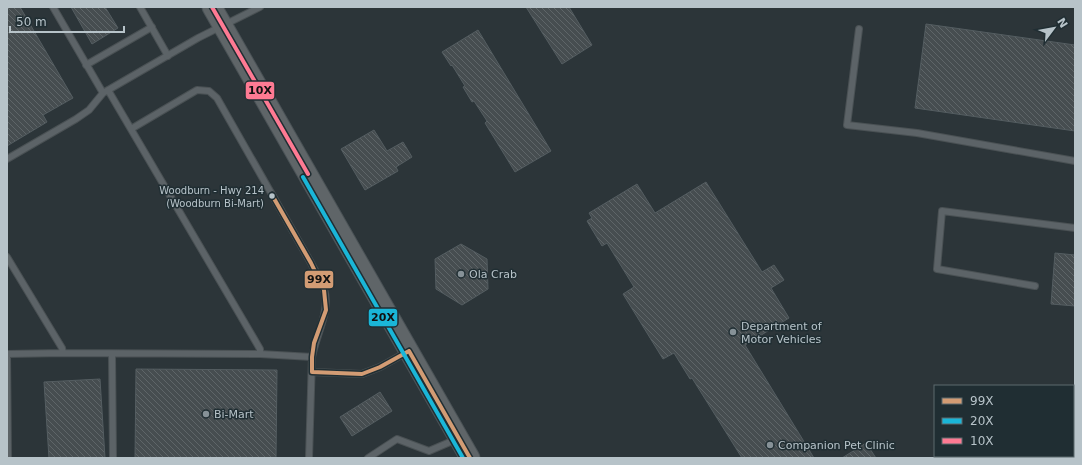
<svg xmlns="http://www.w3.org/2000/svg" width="1082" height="465" font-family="'DejaVu Sans',sans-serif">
	<defs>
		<pattern id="building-back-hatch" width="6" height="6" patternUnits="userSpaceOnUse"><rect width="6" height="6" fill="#464d50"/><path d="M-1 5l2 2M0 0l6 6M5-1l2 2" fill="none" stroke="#5e6568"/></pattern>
	</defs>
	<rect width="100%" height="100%" fill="#2c3539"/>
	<path fill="url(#building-back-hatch)" stroke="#545d61" d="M7 7H20L73 98 43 115 47 122 7 146Z
		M71 7H105L118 28 92 44Z
		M526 7H569L592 45 562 64Z
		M926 24 1075 45V131L915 108Z
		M478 30 551 151 515 172 485 123 487 121 474 101 472 102 463 87 465 86 452 65 451 66 442 52Z
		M374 130 387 151 403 142 412 157 396 167 398 171 365 190 341 149Z
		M706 182 762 272 774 265 784 280 771 288 789 318 745 345 814 458H742L692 378 690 379 674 353 663 359 623 294 634 287 607 243 602 246 587 221 592 218 589 213 637 184 655 213Z
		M461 244 487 259 488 289 462 305 436 289 435 259Z
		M1055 253 1075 255V306L1051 304Z
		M136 369 277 370 276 458H135Z
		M100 379 105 458H49L44 382Z
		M380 392 392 411 352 436 340 417Z
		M866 443 876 458H842Z"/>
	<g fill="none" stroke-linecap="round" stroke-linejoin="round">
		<g stroke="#4a5154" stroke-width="8">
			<path id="service" d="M53 7 103 93
				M140 7 168 56
				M859 29 847 125 917 133 1075 161
				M86 65 152 27
				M108 90 260 349V354
				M131 129 197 90 209 91 217 98 311 263C315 271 321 280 324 289 331 310 316 335 312 357L309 458
				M7 159 76 119 89 110 103 93 198 38 260 7
				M7 257 62 348 63 353 260 354 312 357
				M1035 286 937 269 942 211 1075 228
				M112 354 113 458
				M312 372 362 374 380 367 407 352
				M8 458 7 354 63 353
				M368 458 397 439 429 451 457 439"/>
		</g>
		<g stroke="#4a5256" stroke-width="21">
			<path id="primary" d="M212 7 470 458"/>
		</g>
		<use href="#service" stroke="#5c6367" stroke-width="6"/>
		<use href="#primary" stroke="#5f6568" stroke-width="19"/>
		<g stroke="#202e33" stroke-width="7">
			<path id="bus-1" d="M272 195 311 263 324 290 326 310 314 343 312 357V372
				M409 351 470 458
				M312 372 362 374 380 367 409 351"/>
		</g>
		<g stroke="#202e33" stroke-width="7">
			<path id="bus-2" d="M303 177 463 458"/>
		</g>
		<g stroke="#202e33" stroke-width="7">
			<path id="bus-3" d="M212 7 308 174"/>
		</g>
		<use href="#bus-1" stroke="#d39c74" stroke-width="4"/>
		<use href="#bus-2" stroke="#1ab6d8" stroke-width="4"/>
		<use href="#bus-3" stroke="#fe7a93" stroke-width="4"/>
	</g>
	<circle fill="#b7c3c9" stroke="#202e33" stroke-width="1.5" cx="272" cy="196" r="3.5"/>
	<g fill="#869197" stroke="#202e33" stroke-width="1.5">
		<circle cx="461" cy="274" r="4"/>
		<circle cx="733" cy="332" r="4"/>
		<circle cx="206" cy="414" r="4"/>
		<circle cx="770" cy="445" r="4"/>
	</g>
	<g text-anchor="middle" stroke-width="3" stroke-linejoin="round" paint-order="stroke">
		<g font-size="10" fill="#b7c3c9" stroke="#202e33" text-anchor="end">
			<text x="264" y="194">Woodburn - Hwy 214<tspan x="264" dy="13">(Woodburn Bi-Mart)</tspan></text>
		</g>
		<g font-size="11" fill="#b7c3c9" stroke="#202e33" text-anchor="start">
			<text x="469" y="278">Ola Crab</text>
			<text x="741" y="330">Department of<tspan x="741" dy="13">Motor Vehicles</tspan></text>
			<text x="214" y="418">Bi-Mart</text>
			<text x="778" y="449">Companion Pet Clinic</text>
		</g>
	</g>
	<g stroke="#202e33" stroke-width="1.5">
		<rect x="245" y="81" width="30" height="19" rx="4" fill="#fe7a93"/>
		<rect x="304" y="270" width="30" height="19" rx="4" fill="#d39c74"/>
		<rect x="368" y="308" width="30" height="19" rx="4" fill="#1ab6d8"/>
	</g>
	<g font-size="11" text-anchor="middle" font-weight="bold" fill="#111">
		<text x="260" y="94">10X</text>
		<text x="319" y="283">99X</text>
		<text x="383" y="321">20X</text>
	</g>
	<rect width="1082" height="465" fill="none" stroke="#b7c3c9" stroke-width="16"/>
	<rect x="934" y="385" width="140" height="72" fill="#202e33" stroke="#5c6a6f"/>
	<rect x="942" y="398" width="20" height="6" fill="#d39c74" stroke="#5c6a6f"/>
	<text x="970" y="405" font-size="12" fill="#b7c3c9">99X</text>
	<rect x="942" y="418" width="20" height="6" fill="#1ab6d8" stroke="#5c6a6f"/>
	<text x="970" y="425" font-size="12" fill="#b7c3c9">20X</text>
	<rect x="942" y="438" width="20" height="6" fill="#fe7a93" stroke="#5c6a6f"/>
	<text x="970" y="445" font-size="12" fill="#b7c3c9">10X</text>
	<g transform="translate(1054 28) rotate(58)" stroke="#202e33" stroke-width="3" paint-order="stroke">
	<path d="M0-3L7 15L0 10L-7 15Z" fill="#b7c3c9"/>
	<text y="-6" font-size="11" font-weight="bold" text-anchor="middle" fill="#b7c3c9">N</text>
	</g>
	<path d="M10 26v6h114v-6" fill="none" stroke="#b7c3c9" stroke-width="2"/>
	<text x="16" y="26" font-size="12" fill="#b7c3c9" stroke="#202e33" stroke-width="3" paint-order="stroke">50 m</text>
</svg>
